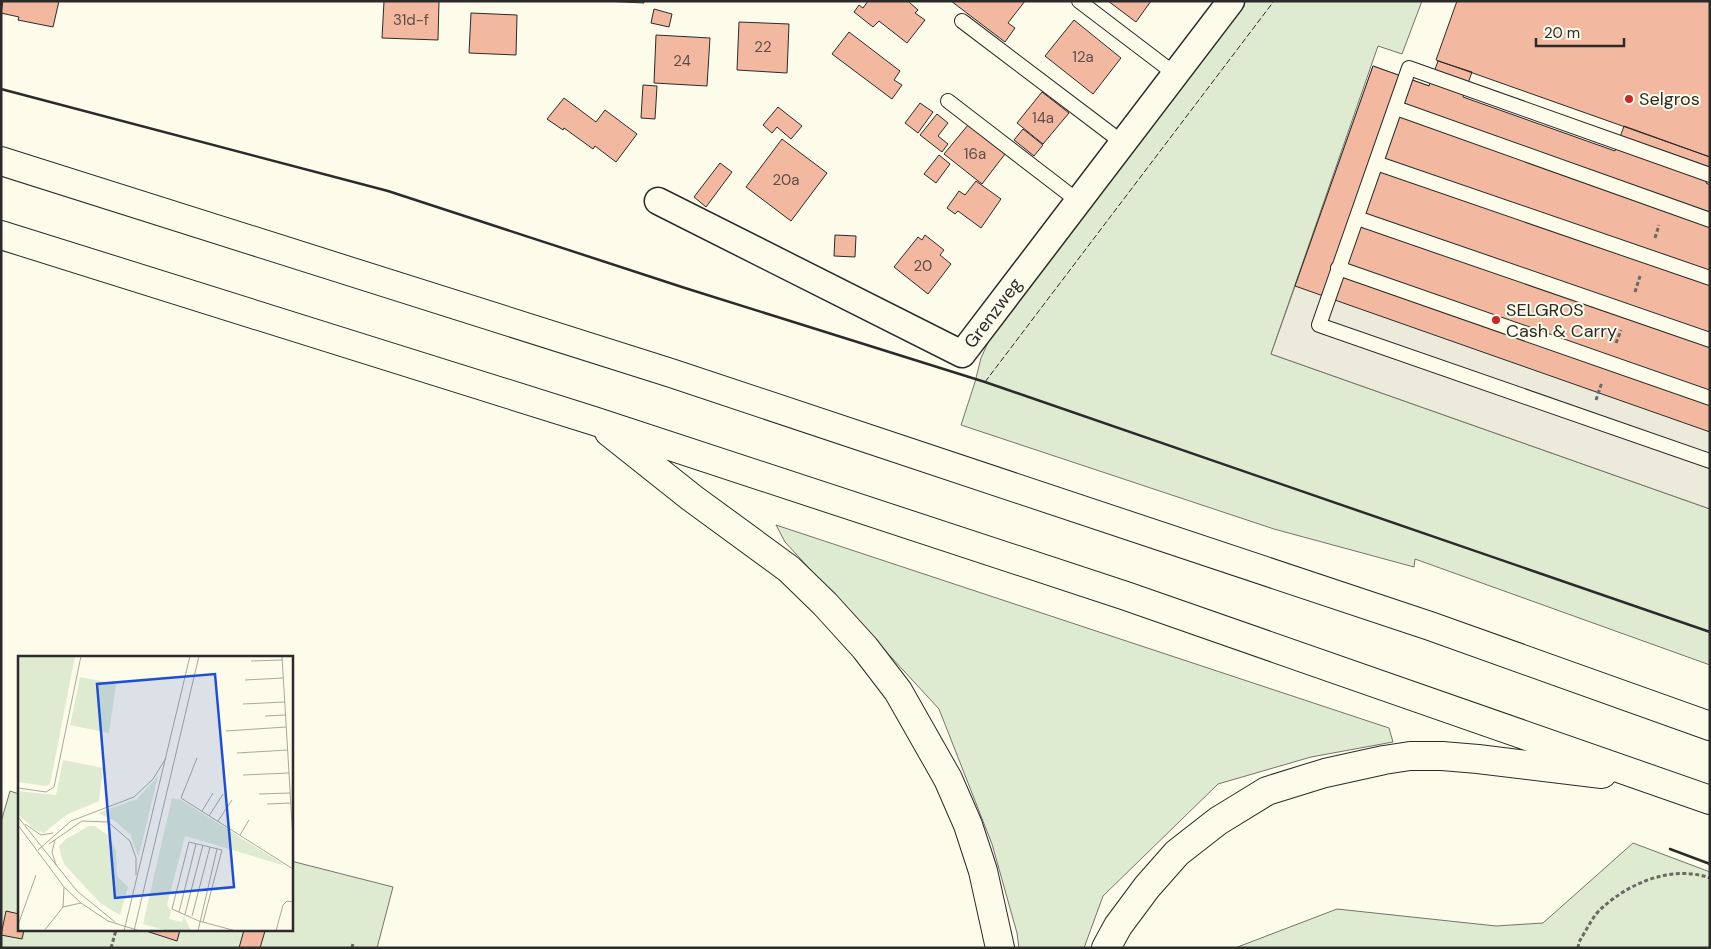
<svg xmlns="http://www.w3.org/2000/svg" width="1711" height="949" font-family="'DM Sans',sans-serif">
	<rect width="100%" height="100%" fill="#fdfbea"/>
	<path fill="#deebd1" stroke="#74746e" d="M1241 1H1422L1402 54 1378 46 1271 354 1710 509V665L1415 559 1414 567 1274 529 961 425 975 382 981 358 991 336Z
		M776 525 1389 728 1393 742 1311 757 1218 784 1103 896 1084 948H1019L1017 933 992 844 939 709 785 542Z
		M10 791 19 794V930H291V861L393 887 377 948H1V822Z
		M1633 843 1710 872V948H1235L1337 909 1496 926 1543 923Z"/>
	<path fill="#eceadb" stroke="#74746e" d="M1373 66 1710 185V509L1271 354Z"/>
	<path fill="#f2b8a0" stroke="#2b2b2b" d="M3 1H59L53 27 18 20 19 17 1 13Z
		M384 1H439L438 40 382 38Z
		M605 1H644V3Z
		M868 1H910L909 2 918 10 915 13 925 20 907 43 879 21 873 27 854 12 859 5 863 8Z
		M951 1H1025L1008 23 1015 28 1005 42Z
		M1108 1H1151L1136 22Z
		M1457 1H1710V157L1436 60Z
		M654 9 672 14 669 27 651 23Z
		M471 13 517 15 516 55 469 53Z
		M1074 20 1121 58 1093 94 1045 56Z
		M739 22 789 24 787 73 737 70Z
		M849 32 900 71 894 80 902 85 892 99 832 54Z
		M656 35 710 38 707 86 654 83Z
		M1438 61 1472 72 1463 97 1615 151 1624 126 1710 157V172L1706 183 1710 185V432L1295 286 1373 66 1429 86Z
		M643 85 657 86 655 119 641 118Z
		M1042 92 1069 113 1043 144 1017 123Z
		M564 98 596 122 605 110 637 134 616 162 595 146 593 149 564 128 563 130 547 119Z
		M920 103 933 112 918 133 905 123Z
		M778 107 802 126 791 139 777 127 772 133 763 125Z
		M937 114 948 123 938 136 948 144 942 152 920 135Z
		M968 125 1005 154 982 184 944 154Z
		M1023 129 1043 145 1034 156 1014 140Z
		M782 139 827 173 791 221 746 187Z
		M939 155 950 164 936 183 924 174Z
		M720 163 732 172 706 207 694 197Z
		M976 181 1001 199 981 228 958 211 955 214 947 208 959 191 965 195Z
		M835 235 856 236 855 257 834 256Z
		M925 235 944 250 940 255 951 264 928 294 894 267 918 237 922 240Z
		M6 911 19 914V930H24L22 939 1 935Z
		M143 930H180L177 941Z
		M244 930 265 931 260 948H239Z"/>
	<g fill="none" stroke-linecap="round" stroke-linejoin="round">
		<g stroke="#2b2b2b" stroke-width="16">
			<path id="lane" d="M1079 1 1175 74
				M962 21 1123 143
				M948 101 1078 201
				M1396 108 1710 220
				M1376 163 1710 278
				M1710 175 1409 68 1319 325 1710 461
				M1357 218 1710 340
				M1338 268 1710 398"/>
		</g>
		<g stroke="#2b2b2b" stroke-width="29">
			<path id="street" d="M658 201 962 354 1231 1"/>
		</g>
		<g stroke="#2b2b2b" stroke-width="30">
			<path id="highway" d="M1 161 671 373 1430 626 1710 726
				M1 235 594 421 1126 596 1710 800
				M609 432 692 498 789 569 825 604 865 648 898 691 948 779 968 825 983 871 1000 948
				M1106 948 1118 926 1147 887 1177 853 1218 821 1267 791 1325 773 1384 760 1410 756H1442L1478 759 1602 774"/>
		</g>
		<path stroke="#6a6964" stroke-width="3" stroke-dasharray="4 2.5" stroke-linecap="butt" d="M1655 238 1659 225
			M1635 292 1640 276
			M1616 343 1621 330
			M1596 400 1602 382
			M111 948 116 930
			M352 948 353 943
			M1578 948 1579 942C1586 931 1593 915 1603 907 1631 882 1673 865 1710 878"/>
		<use href="#lane" stroke="#fdfbea" stroke-width="14"/>
		<use href="#street" stroke="#fdfbea" stroke-width="26"/>
		<use href="#highway" stroke="#fdfbea" stroke-width="28"/>
		<path stroke="#2b2b2b" stroke-width="1" stroke-dasharray="6 2.5" stroke-linecap="butt" d="M985 382 1274 1"/>
		<path stroke="#2b2b2b" stroke-width="2.5" d="M1 89 388 191 685 288 985 382 1710 632
			M1670 849 1710 864"/>
	</g>
	<g fill="#c62828" stroke="#fdfbea" stroke-width="2">
		<circle cx="1629" cy="99" r="5"/>
		<circle cx="1496" cy="320" r="5"/>
	</g>
	<g text-anchor="middle" stroke-width="4" stroke-linejoin="round" paint-order="stroke">
		<g font-size="15" fill="#5d4e48">
			<text x="411" y="25">31d-f</text>
			<text x="763" y="52">22</text>
			<text x="1083" y="62">12a</text>
			<text x="682" y="66">24</text>
			<text x="1043" y="123">14a</text>
			<text x="975" y="159">16a</text>
			<text x="786" y="185">20a</text>
			<text x="923" y="271">20</text>
		</g>
		<g font-size="18" fill="#2b2b2b" stroke="#fdfbea" text-anchor="start">
			<text x="1639" y="105">Selgros</text>
			<text x="1506" y="316">SELGROS<tspan x="1506" dy="21">Cash &amp; Carry</tspan></text>
		</g>
		<g font-size="18" fill="#2b2b2b" stroke="#fdfbea">
			<text transform="translate(993 313) rotate(-53)" y="6">Grenzweg</text>
		</g>
	</g>
	<g transform="translate(18 656)">
		<rect width="275" height="275" fill="#fdfbea"/>
		<path d="M0 0H57L32 128 28 130 0 126ZM62 21 98 28 91 77 52 69ZM45 104 85 112 81 145 48 159 26 177 16 173 0 158V135L38 139ZM140 120 121 199 120 200 112 178 97 165 80 157 119 143ZM154 142 163 144 268 210 167 180 149 249 153 255 151 263 164 266 166 260 173 275H150L125 268ZM71 170H77L91 180 98 195 99 220 110 231 102 259 82 247 46 208 43 199 41 190 48 183Z" fill="#deebd1"/>
		<path fill="none" stroke="#a9a89e" stroke-width="1" d="M264 0 275 184M233 5 264 4M227 24 265 22M225 48 267 46M247 60 267 59M208 75 268 71M219 97 270 94M179 102 163 142 275 213M225 119 271 117M0 132 28 136 36 131 63 0M241 138 272 137M249 148 273 147M184 155 195 137M191 160 205 138M0 161 59 235 97 266M200 165 214 144M7 168 23 179 35 177M0 169 46 231 63 247 90 265 122 275M222 179 231 164M37 184 34 196 38 209M31 188 64 165 90 166 112 185 118 202V219M20 194 53 165 116 141 135 123 148 102M45 251 46 231M161 256 178 188M167 258 185 189M174 260 192 191M185 266 204 194 171 186 154 253 181 265 218 275M0 269 18 219M26 275 45 251 63 247M106 275 172 0M116 275 181 0M180 275 199 193M258 275 265 249 269 245 275 246"/>
		<path fill="#1d4ed8" fill-opacity="0.15" stroke="#1d4ed8" stroke-width="2.5" d="M197 18 216 231 97 242 79 28Z"/>
		<rect width="275" height="275" fill="none" stroke="#2b2b2b" stroke-width="2.5"/>
	</g>
	<rect width="1711" height="949" fill="none" stroke="#2b2b2b" stroke-width="5"/>
	<path d="M1536 38v8h88v-8" fill="none" stroke="#2b2b2b" stroke-width="2.5"/>
	<text x="1544" y="38" font-size="15" fill="#2b2b2b" stroke="#fdfbea" stroke-width="4" paint-order="stroke">20 m</text>
</svg>
